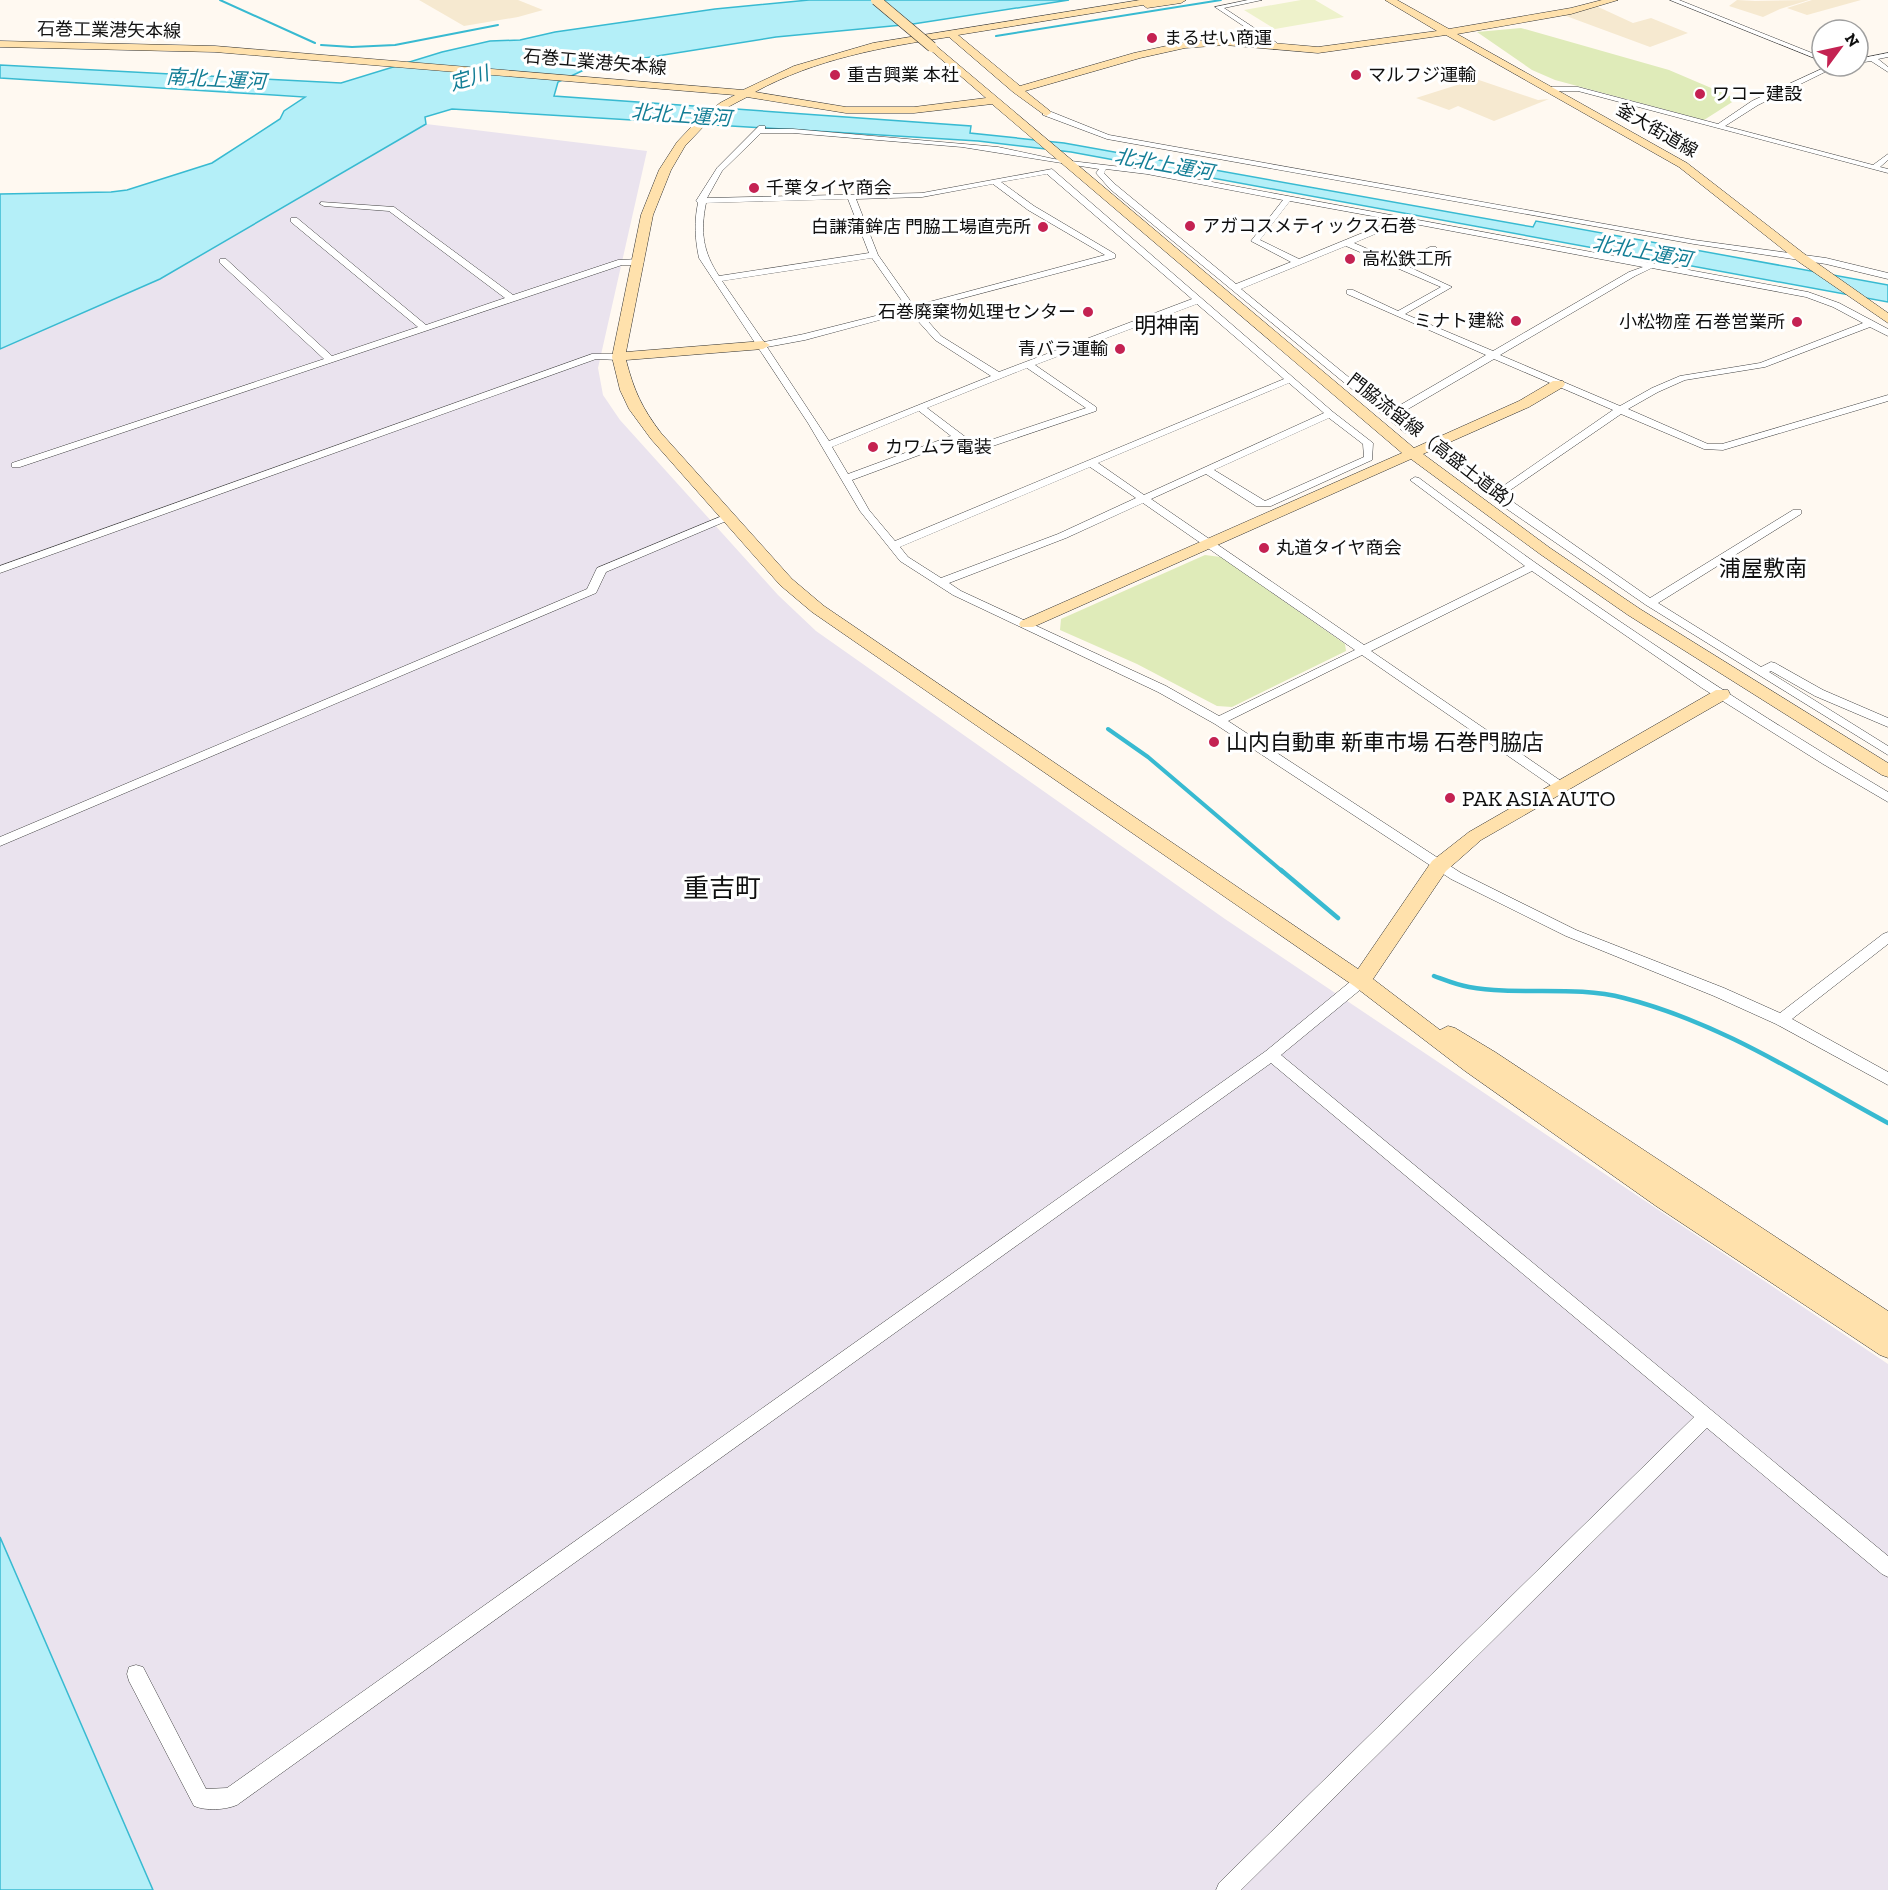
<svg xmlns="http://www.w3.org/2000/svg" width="1888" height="1890" font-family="'Zilla Slab','Noto Sans JP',serif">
	<rect width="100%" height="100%" fill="#fff9f1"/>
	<path fill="#eae3ee" d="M426 124 647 151 598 368 603 395 620 420 778 595 816 631 1225 919 1888 1364V1890H153L0 1537V349L160 279Z"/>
	<path fill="#f6e9d0" d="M419 0H518L543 10 518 17 464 26Z
		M1737 0 1755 1 1809 0 1780 9 1763 17 1729 6Z
		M1812 0H1861L1807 15 1787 8Z
		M1594 5 1633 23 1651 18 1688 33 1650 47 1558 13Z
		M1476 79 1538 100 1549 99 1494 121 1458 106 1449 110 1416 98Z"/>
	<path fill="#dfebb9" d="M1521 28 1669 70 1737 99 1704 120 1555 80 1532 70 1477 32Z
		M1205 555 1221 557 1345 644 1346 651 1232 707 1217 706 1137 664 1060 630 1061 619Z"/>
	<path fill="#eef2cb" d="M1301 0H1315L1344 17 1275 29 1244 10Z"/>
	<path fill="#b4eff8" stroke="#38bad1" stroke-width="1.5" d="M809 0H1069L913 24 776 37 607 64 584 70 558 82 554 96 971 126 970 133 1064 143 1533 227 1536 221 1888 285V302L1071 152 978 141 452 109 425 117 426 124 160 279 0 349V194L111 192 127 190 212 163 280 119 284 111 305 97 0 78V65L341 83 442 52 490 41 520 40 555 32 715 9Z
		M0 1537 153 1890H0Z"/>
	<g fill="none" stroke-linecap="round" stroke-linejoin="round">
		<path stroke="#38bad1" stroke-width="2" d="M220 0 315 43
			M996 36 1221 0
			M321 45 352 47 395 45 498 25"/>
		<path stroke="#38bad1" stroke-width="4" d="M1108 729 1148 757 1283 872"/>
		<path stroke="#38bad1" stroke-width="4.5" d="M1281 870 1338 918
			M1434 976C1445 980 1457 985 1469 987 1518 996 1575 985 1624 998 1719 1022 1803 1077 1888 1123"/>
		<g stroke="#424242" stroke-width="1">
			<path id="street" d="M1248 0H1262L1224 8 1277 43V49H1273L1272 45 1215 7Z
				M1670 0H1679L1822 57V61Z
				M1888 53V57L1878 59 1888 67V72L1871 61 1858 63V59Z
				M1828 66H1837L1758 105 1725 126 1873 165 1888 154V160L1880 167 1888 169V173L1578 91H1549L1545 89 1549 87H1578L1718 124 1752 101Z
				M1043 111H1049L1109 135 1694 240 1826 258 1888 273V279L1826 264 1694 244 1107 139 1043 115Z
				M759 126H765V129H793L998 147 1054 159 1147 170 1808 292 1839 303 1888 329V336L1870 327 1765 367 1685 380 1658 392 1628 409 1708 444H1722L1888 395V401L1723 450 1704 449 1621 414 1503 495 1650 598 1793 510H1801V514L1658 603 1761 667 1771 662 1775 663 1823 690 1888 718V727L1815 696 1771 671 1769 672 1888 746V755L1646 605 1491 498 1449 466 1454 463 1458 464 1496 491 1613 410 1494 359 1396 416 1413 431 1405 433 1110 189 1096 173 1099 169 962 147 793 133H761L722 171 707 198 922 193 1052 169 1333 412 1373 443 1372 460 1271 506H1256L1206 474 1151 499 1364 645 1525 566 1410 480 1415 477 1419 478C1570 591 1726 696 1888 792V802L1823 764 1702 688 1532 571 1371 651 1564 783 1566 786 1564 789H1556L1362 655 1228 721 1461 873 1576 930 1724 988 1780 1013 1883 934 1888 932V944L1792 1019 1888 1072V1085L1776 1024 1714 996 1566 936 1451 879 1215 724 1158 692 953 595 900 561 860 511 808 423 699 258C695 239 694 222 698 203L696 201 717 168ZM1106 169 1147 174 1283 200 1251 241 1291 262 1236 284 1116 185 1104 173ZM1047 174 1192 299 999 372 941 336 918 310 1115 258V254L1034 206 1001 182ZM993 184 1028 210 1105 255 914 306 878 255 856 199 922 197ZM848 199 869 253 719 276C703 252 700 232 706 203ZM1290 201 1394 220 1299 259 1260 240ZM1404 222 1643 267 1629 272 1493 351 1405 314 1452 287 1407 266 1436 251V247H1430L1400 263 1354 243ZM1346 246 1441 287 1398 311 1353 290H1347V294L1486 355 1390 411 1241 289ZM872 258 907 308 804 334 764 342 722 281ZM1652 268 1806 297 1833 307 1863 323 1760 363 1680 376 1652 388 1620 406 1500 355 1635 276ZM1197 304 1284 379 895 541 869 510 852 480 957 441 975 452 1096 411V407L1035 365ZM910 312 935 340 991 376 829 441 767 347 805 340ZM1027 368 1086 408 976 445 927 408ZM1289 383 1324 413 1144 495 1098 463ZM919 411 951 436 848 474 832 447ZM1329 418 1363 444 1364 457 1265 501 1214 470ZM1090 467 1136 498 1058 534 941 578 908 557 900 547ZM1143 503 1355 650 1219 716 1166 686 961 591 949 583 1066 538Z
				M321 202 394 207 513 295 618 260 640 259 644 262 640 265H622L20 467H12V463L324 359 220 263V259H226L332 356 418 327 291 222V218H297L426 325 505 298 389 211 324 206 320 204Z
				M592 354H619L624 357 619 360 596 359 0 573V566Z
				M727 514 731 515V519L606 572 596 593 0 846V837L587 589 597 568Z
				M1361 976 1366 977 1368 981 1366 985 1281 1055 1888 1556V1577L1882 1574 1707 1428 1241 1890H1216L1219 1883 1694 1417 1271 1063 237 1805C225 1810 206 1811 194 1806L129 1681 127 1674 129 1667 136 1665 143 1667 206 1789 227 1788 1266 1051 1356 977Z"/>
		</g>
		<g stroke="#313131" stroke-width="1">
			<path id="secondary" d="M1140 0H1186L1181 3 1147 8 1143 5 958 35 1020 86 1134 53 1185 42 1225 39 1318 47 1437 31 1385 0H1397L1449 29 1571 8 1602 0H1618L1571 14 1457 34 1687 163 1807 256 1888 313V323L1799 262 1679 167 1446 35 1318 53 1225 45 1185 48 1140 58 1025 91 1050 111 1051 113 1046 116 1013 92 949 37C883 47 815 59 755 92L846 107H914L986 98 927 47 935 45 1414 448 1519 401 1553 381H1563L1565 384 1563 387 1529 407 1423 454 1550 548 1640 609 1888 763V777L1882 775 1628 615 1540 554 1411 459 1033 627H1021L1019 624 1021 621 1402 453 992 104 914 113H846L747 97 728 107 703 127 685 146 671 170 653 215 626 352 763 341 770 345 763 349 626 360C634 391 642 408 661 433L792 579 824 606 1358 969 1432 861 1469 832 1716 690H1728L1730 694 1728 698 1481 840 1446 871 1373 979 1440 1030 1448 1026 1455 1028 1495 1052 1888 1311V1358L1880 1355 1656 1206 1465 1071 1354 986 812 612 780 585 651 439 629 409 620 390 612 357 641 215 659 170 677 142 695 123 720 103 735 95 215 52 0 47V41L215 46 743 90 794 66 873 43Z"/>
		</g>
		<use href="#street" fill="#fff" fill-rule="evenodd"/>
		<use href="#secondary" fill="#ffe1ac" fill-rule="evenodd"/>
		<g stroke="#313131" stroke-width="11" stroke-linecap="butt">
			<path id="secondary-bridge" d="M876 0 932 47"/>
		</g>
		<use href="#secondary-bridge" stroke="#ffe1ac" stroke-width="10"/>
	</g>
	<g fill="#c42252" stroke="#fff" stroke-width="2">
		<circle cx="1152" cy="38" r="6"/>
		<circle cx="835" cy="75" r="6"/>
		<circle cx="1356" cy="75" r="6"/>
		<circle cx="1700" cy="94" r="6"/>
		<circle cx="754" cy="188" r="6"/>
		<circle cx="1190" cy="226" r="6"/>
		<circle cx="1043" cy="227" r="6"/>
		<circle cx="1350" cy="259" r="6"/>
		<circle cx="1088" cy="312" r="6"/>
		<circle cx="1516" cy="321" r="6"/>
		<circle cx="1797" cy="322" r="6"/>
		<circle cx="1120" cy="349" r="6"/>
		<circle cx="873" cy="447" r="6"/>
		<circle cx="1264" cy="548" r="6"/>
		<circle cx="1214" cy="742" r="6"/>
		<circle cx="1450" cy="798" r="6"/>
	</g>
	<g text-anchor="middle" stroke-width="6" stroke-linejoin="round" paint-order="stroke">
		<g font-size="18" fill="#0f0f0f" stroke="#fff">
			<text transform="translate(109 30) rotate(1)" y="6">石巻工業港矢本線</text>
			<text transform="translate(595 62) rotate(5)" y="6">石巻工業港矢本線</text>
			<text transform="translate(1657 130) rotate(30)" y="6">釜大街道線</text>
			<text transform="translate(1435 444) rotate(38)" y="6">門脇流留線（高盛土道路）</text>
		</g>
		<g font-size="18" fill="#0f0f0f" stroke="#fff" text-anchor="start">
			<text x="1164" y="44">まるせい商運</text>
			<text x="847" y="81">重吉興業 本社</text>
			<text x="1368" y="81">マルフジ運輸</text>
			<text x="1712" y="100">ワコー建設</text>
			<text x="766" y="194">千葉タイヤ商会</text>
			<text x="1202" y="232">アガコスメティックス石巻</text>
			<text x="1031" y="233" text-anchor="end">白謙蒲鉾店 門脇工場直売所</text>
			<text x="1362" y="265">高松鉄工所</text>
			<text x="1076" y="318" text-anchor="end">石巻廃棄物処理センター</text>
			<text x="1504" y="327" text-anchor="end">ミナト建総</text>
			<text x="1785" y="328" text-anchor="end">小松物産 石巻営業所</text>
			<text x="1108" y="355" text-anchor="end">青バラ運輸</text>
			<text x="885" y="453">カワムラ電装</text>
			<text x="1276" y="554">丸道タイヤ商会</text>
		</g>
		<g font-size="20" font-style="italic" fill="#137e96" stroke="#fff">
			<text transform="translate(469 78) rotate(-17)" y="7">定川</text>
			<text transform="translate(216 79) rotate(3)" y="7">南北上運河</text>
			<text transform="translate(681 115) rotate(4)" y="7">北北上運河</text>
			<text transform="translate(1164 164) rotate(10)" y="7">北北上運河</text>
			<text transform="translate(1642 251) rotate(10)" y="7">北北上運河</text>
		</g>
		<g font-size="22" fill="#0f0f0f" stroke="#fff">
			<text x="1167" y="333">明神南</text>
			<text x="1763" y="576">浦屋敷南</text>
		</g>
		<g font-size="22" fill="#0f0f0f" stroke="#fff" text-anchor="start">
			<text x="1226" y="750">山内自動車 新車市場 石巻門脇店</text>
			<text x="1462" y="806">PAK ASIA AUTO</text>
		</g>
		<g font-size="26" fill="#0f0f0f" stroke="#fff">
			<text x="722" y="897">重吉町</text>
		</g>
	</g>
	<g transform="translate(1840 48) rotate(57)"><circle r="28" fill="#ffffff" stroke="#9f9f9f" stroke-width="1.5"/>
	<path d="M0-4.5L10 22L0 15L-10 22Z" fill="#c42252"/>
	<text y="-9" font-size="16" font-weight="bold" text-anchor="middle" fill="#0f0f0f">N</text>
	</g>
</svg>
